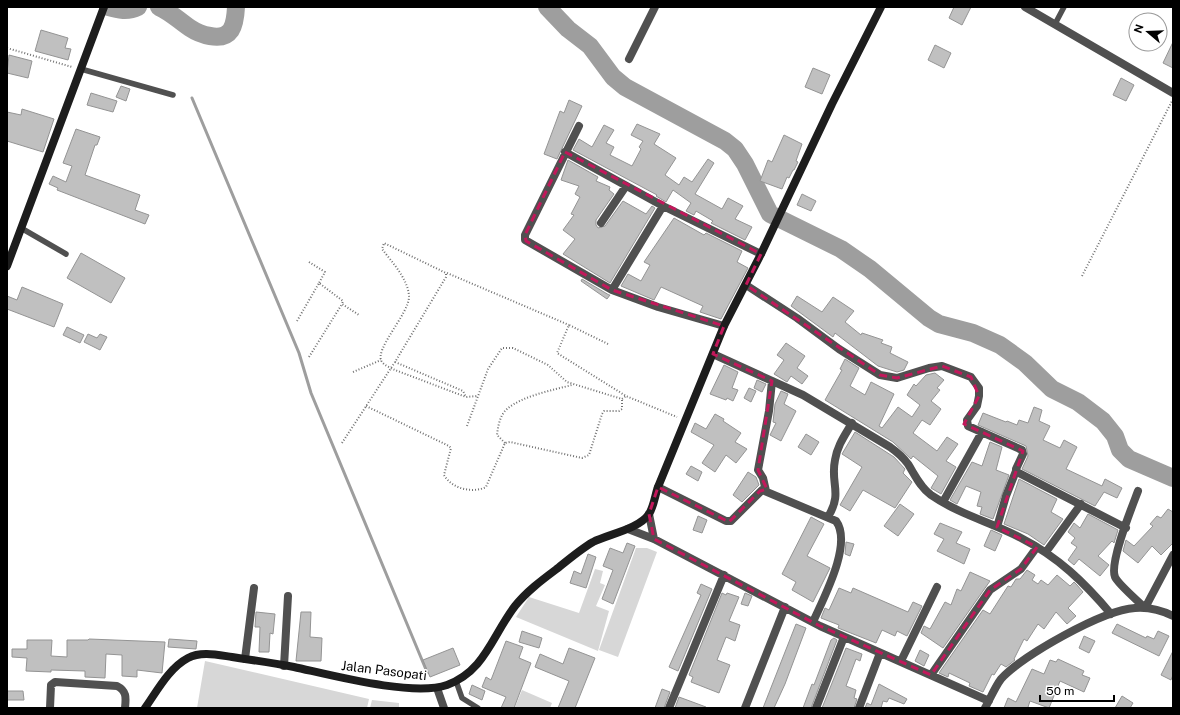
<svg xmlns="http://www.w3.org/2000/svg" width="1180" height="715" font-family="'Public Sans',sans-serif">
	<rect width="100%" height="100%" fill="#fff"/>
	<path fill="#d7d7d7" d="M636 548H647L657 552 618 657 599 650Z
		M595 569 603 571 600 583 605 585 596 606 609 611 598 651 516 617 529 597 579 613Z
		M205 661 369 699 367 708H197Z
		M522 690 552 703 550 708 515 707Z
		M372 700 399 703V708H370Z"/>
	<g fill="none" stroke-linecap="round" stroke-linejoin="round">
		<path stroke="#9e9e9e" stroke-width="3" d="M192 98 299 353 311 393 427 672"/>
		<path stroke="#9e9e9e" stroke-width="18" d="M108 7C118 10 128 12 138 7
			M159 7C172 13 178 20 190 28 196 32 204 35 210 36 232 40 235 26 236 7
			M547 7 568 29 590 46 613 77 625 87 725 141 735 149 745 164 770 214 841 249 870 269 929 318 939 324 973 333 1000 345 1025 363 1052 389 1078 402 1103 421 1115 436 1120 450 1129 459 1173 478"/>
	</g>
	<path fill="#c0c0c0" stroke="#949494" d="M954 7H971L962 25 949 18Z
		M41 30 68 38 65 48 71 49 68 60 35 51Z
		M1173 42V68L1163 63Z
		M935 45 951 53 944 68 928 60Z
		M9 55 32 61 28 78 7 73Z
		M813 68 830 75 822 94 805 87Z
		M1121 78 1134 85 1126 101 1113 95Z
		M121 86 130 89 126 101 116 97Z
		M91 93 117 101 113 112 87 105Z
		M569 100 582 106 557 159 544 154 560 111 564 113Z
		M22 109 54 119 43 152 7 141V112L21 115Z
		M637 124 660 134 654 144 676 158 665 175 679 185 684 177 692 182 708 159 714 163 695 194 722 209 728 198 743 206 735 219 752 227 745 240 711 223 713 221 696 211 694 215 686 211 691 203 673 190 666 202 656 196 657 195 573 150 579 139 592 147 604 125 614 130 606 143 614 147 610 155 632 166 641 149 639 147 643 141 631 135Z
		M76 129 100 137 97 145H95L85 175 140 195 135 210 149 215 145 224 57 190 58 188 49 184 53 176 66 182 72 166 63 163Z
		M784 135 802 144 796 161 798 162 794 170H793L789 178 787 177 782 189 760 181 768 160 772 162Z
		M568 160 598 177 596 181 610 187 609 190 614 194 596 220V225L598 228 605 226 623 201 646 214 652 206 655 208 610 283 563 254 575 239 563 230 574 215 571 214 580 197 575 194 579 186 561 180Z
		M802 194 816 201 811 211 797 205Z
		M674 218 704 235 706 233 742 251 737 262 748 268 721 319 700 312 703 306 661 287 654 300 621 286 628 274 641 281 650 265 644 262Z
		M81 253 125 278 111 303 67 278Z
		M582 279 609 295H610L607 299 581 281Z
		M22 287 63 304 54 327 7 309V296L17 300Z
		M797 296 822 312 833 297 854 311 845 322 861 335 862 333 883 340 881 343 892 347 890 353 908 362 904 370 897 372 878 366 835 333 833 337 791 306Z
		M67 327 84 335 80 343 63 335Z
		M88 334 97 338 100 334 107 337 100 350 84 342Z
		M786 343 805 356 797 368 808 376 802 384 791 376 787 382 774 374 784 360 777 355Z
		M845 359 859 368 850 386 865 395 871 382 894 394 879 426 882 428 898 407 912 417 920 405 907 395 914 384 916 386 926 375 935 373 944 380 937 388 940 390 931 401 941 409 930 425 922 420 913 433 937 451 947 437 958 444 946 461 956 467 941 494 931 488 938 476 913 456 911 459 893 442 825 400 842 370 840 369Z
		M724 365 738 372 732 388 738 390 733 401 727 398 726 400 710 394Z
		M757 380 766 384 762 392 754 388Z
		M749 388 756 391 751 402 744 398Z
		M781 391 788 394 784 404 796 411 781 441 770 435 776 423 773 422 775 404Z
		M1034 407 1042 410 1039 421 1050 426 1043 440 1060 448 1064 440 1077 447 1066 469 1102 486 1105 479 1122 488 1117 498 1104 492 1095 506 1022 469 1028 456 1026 446 978 425 983 413 1006 422 1007 421 1017 425 1019 420 1028 423Z
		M715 414 724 419 723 421 741 433 735 442 747 449 736 463 726 455 715 472 702 463 714 445 691 432 695 423 706 429Z
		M855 432 894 457 905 469 903 473 912 482 895 508 863 490 850 511 840 505 862 467 842 454Z
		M806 434 819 442 811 455 798 447Z
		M990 442 1002 447 996 470 1009 475 993 519 980 514 982 507 977 506 981 492 966 486 957 504 950 500 972 462 982 466Z
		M691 466 702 472 698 481 686 474Z
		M748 472 756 477 759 485 742 502 733 495Z
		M1019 479 1057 499 1051 512 1063 519 1044 545 1028 534 1004 524Z
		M900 504 914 514 898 536 884 526Z
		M1168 509 1173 512V543L1161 555 1152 546 1138 563 1123 551 1126 540 1134 546 1153 526 1150 524 1157 516 1161 518Z
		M1088 514 1118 530 1114 543 1112 541 1098 556 1109 565 1100 576 1079 559 1074 565 1068 560 1077 547 1071 543 1075 538 1068 532 1074 523 1080 528Z
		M698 516 707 520 702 533 693 530Z
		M811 517 824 524 807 556 830 568 813 602 792 590 796 582 782 574Z
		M940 523 962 532 956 543 970 549 964 564 937 551 944 539 934 534Z
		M991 530 1002 535 995 551 984 546Z
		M846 542 854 544 850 556 845 554Z
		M627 543 635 546 613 604 602 599 613 570 603 566 610 548 623 553Z
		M588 554 596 557 586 588 570 583 574 571 581 574Z
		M1027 570 1035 575 1032 580 1038 584 1041 580 1048 585 1057 575 1070 586 1074 582 1077 585 1083 592 1068 608 1076 616 1067 624 1056 612 1044 629 1038 624 1027 641 1024 639 1014 659 1015 660 1006 667 1001 664 994 675 992 674 983 692 969 686 970 683 949 673 948 677 939 673 983 610 990 614 1008 586 1011 587 1016 579H1020Z
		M970 572 990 581 943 648 921 633 924 626 930 629 945 602 951 605 957 589 961 591Z
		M701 584 712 589 678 671 669 667 701 595 697 593Z
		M839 588 851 593 853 588 908 612 913 602 922 606 907 636 897 631 895 636 882 630 876 643 838 628 839 625 821 618 825 608 829 610Z
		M722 593 726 595 727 593 739 597 729 621 740 625 735 641 726 637 717 660 730 665 719 693 691 682 693 677 689 675Z
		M745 593 752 596 748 606 741 604Z
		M256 612 275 614 273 634 270 633 269 652H259L260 627H255Z
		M301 612H311L310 637 322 638 321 661H296Z
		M796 624 806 628 785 684 774 708H763Z
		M1117 624 1146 638 1147 636 1154 639 1158 631 1169 636 1159 656 1112 633Z
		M522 631 542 638 539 648 519 642Z
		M1084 636 1095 641 1089 653 1079 648Z
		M834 638 837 640 811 708H803L812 684 814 685 831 640Z
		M89 639 165 642 162 673 137 670V677L122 676V655L106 654 105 678 85 677V671L51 670V672L26 671 27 658 12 657V649H27V640H52L51 656 67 657V640H88Z
		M169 639 197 641 196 649 168 647Z
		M506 641 523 647 519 658 531 663 514 708H501L506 697 482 687 486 677 491 680Z
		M453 648 460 665 430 677 423 660Z
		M569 648 595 658 575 708H558L569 681 535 667 540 654 563 664Z
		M846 648 862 654 860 661 856 659 846 686 856 690 854 698 857 699 854 708H822Z
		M920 650 929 655 924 666 915 661Z
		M1173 651V675L1171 680 1161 675Z
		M1058 659 1084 671 1082 675 1090 678 1084 692 1060 681 1049 708 1030 701 1028 707 1031 708H1004L1008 698 1016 702 1032 669 1044 674 1050 660 1056 662Z
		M879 684 907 699 904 704 889 698 887 702 883 701 881 708H865L867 703 871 705Z
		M472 685 485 691 482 700 469 694Z
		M662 689 670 692 664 708H655Z
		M7 691H23L24 700H7Z
		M1122 696 1133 703 1130 708H1115Z
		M679 697 706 707V708H675Z"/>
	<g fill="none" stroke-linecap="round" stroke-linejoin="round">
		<path stroke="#727272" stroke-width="2" stroke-dasharray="1 2" stroke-linecap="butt" d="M7 48 72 67
			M309 262 325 272 319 283
			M447 273 569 325
			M1082 276 1172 101
			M297 321 319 283 343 301 342 304
			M608 344 569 325 557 353 626 396 677 417
			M309 357 342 304 359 315
			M395 362 463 391 466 397
			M353 372 381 360
			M366 406 449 446 451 448 444 475C451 488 472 494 486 487L505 443 510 442 582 458 589 455 602 414 604 411H619L622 409V399
			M467 426 488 369 502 348H513L548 365 567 382 622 399 626 396
			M342 443 391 368 395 362 446 277V273L384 243 382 249C392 262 408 279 409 296 410 313 373 350 382 362 385 366 391 368 395 370L466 397 477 396
			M505 443 497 435C498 426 500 415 507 409 522 396 553 390 572 385"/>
		<path stroke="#505050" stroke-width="5.5" d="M1055 24 1064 7
			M81 69 173 95
			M21 228 66 254
			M456 681 462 698 478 708"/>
		<path stroke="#505050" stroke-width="8" d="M1025 7 1173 93
			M629 59 655 7
			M579 126 525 235V240L612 290 658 307 724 326
			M565 152 663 206 761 254
			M601 223 626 186
			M746 285 797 318 839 349 880 375 897 378 929 368 942 366 971 377 979 388V396L977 406 967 420 968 426 1022 450 1023 454 1016 469 1017 472 1126 528
			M612 290 663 206
			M713 354 803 395 890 447C897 452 903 457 908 464 915 475 920 487 931 495 960 515 991 522 1021 538 1058 557 1084 582 1111 614
			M658 487 726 521H731L762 490 836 521C853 544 823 599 813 622
			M766 491 763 478 758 470 769 411 772 381
			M1138 491C1132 507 1109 563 1115 577 1118 584 1138 601 1145 608L1173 555
			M943 502 982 432
			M649 514 654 539
			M828 517C843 492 830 484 835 460 837 446 845 435 852 423
			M997 527 1006 496 1016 471
			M628 529 654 539 820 626 989 701
			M1046 552 1081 504
			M245 659 254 588
			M901 661 937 587
			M284 666 288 596
			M931 675 990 590 1021 569 1037 547
			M437 688 444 708
			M50 708 51 685 55 682 117 686C127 691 126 698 125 708
			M669 708 724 575
			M745 708 785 607
			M816 708 844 637
			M859 708 880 653
			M985 708C990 699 995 687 1001 679 1023 655 1103 610 1135 608 1148 607 1161 610 1173 616"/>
		<path stroke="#1d1d1d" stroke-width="8" d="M7 266 104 7
			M145 708C157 691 169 668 188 658 201 651 218 655 232 657 252 660 273 663 294 667 331 675 413 697 447 685 485 671 492 636 515 606 527 591 542 580 558 568 569 559 581 549 593 542 609 534 639 529 649 514 654 506 655 495 658 487L724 326 761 254 832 104 881 7"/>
	</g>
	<path fill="none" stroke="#c2185b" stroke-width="3" stroke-dasharray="8 5" stroke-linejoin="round" d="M565 152 761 254 746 285 880 375 897 378 942 366 971 377 979 396 964 424 1023 451 997 527 1037 547 1021 569 990 590 931 675 820 626 654 539 649 514 658 487 729 522 760 491 767 489 758 470 772 381 713 354 724 326 612 290 526 241 525 235Z"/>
	<g text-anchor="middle" stroke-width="3" stroke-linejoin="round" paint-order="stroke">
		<g font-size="13" fill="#000" stroke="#fff">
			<text transform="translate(384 670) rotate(7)" y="5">Jalan Pasopati</text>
		</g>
	</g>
	<rect width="1180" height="715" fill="none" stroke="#000000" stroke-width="16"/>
	<g transform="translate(1148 32) rotate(289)"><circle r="19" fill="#ffffff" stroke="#999999"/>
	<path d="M0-3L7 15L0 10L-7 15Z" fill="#000000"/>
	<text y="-6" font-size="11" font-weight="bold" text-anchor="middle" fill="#000000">N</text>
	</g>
	<path d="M1040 695v6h74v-6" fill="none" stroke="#000000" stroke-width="2"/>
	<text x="1046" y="695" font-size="12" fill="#000000" stroke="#ffffff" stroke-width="3" paint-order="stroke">50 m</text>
</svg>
